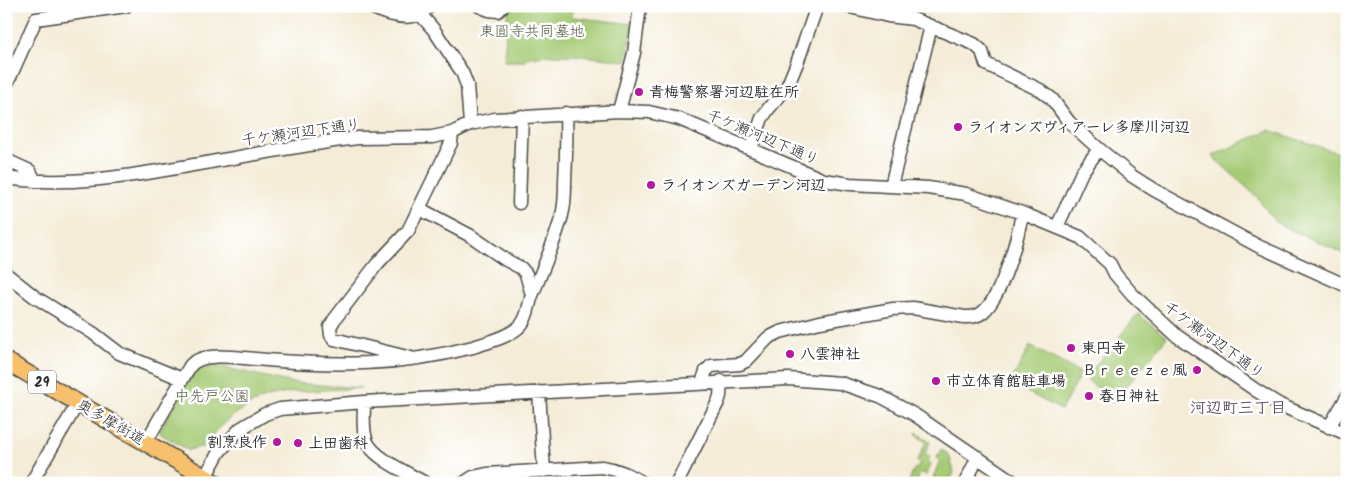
<svg xmlns="http://www.w3.org/2000/svg" width="1353" height="489" font-family="Kalam,'Klee One',sans-serif">
	<rect width="100%" height="100%" fill="#fff"/>
	<filter id="ink" filterUnits="userSpaceOnUse"><feTurbulence type="fractalNoise" baseFrequency=".02" numOctaves="2"/><feDisplacementMap in="SourceGraphic" scale="10" xChannelSelector="R" yChannelSelector="G"/><feConvolveMatrix kernelMatrix="1 2 1 2 8 2 1 2 1" color-interpolation-filters="sRGB"/></filter>
	<filter id="wash" filterUnits="userSpaceOnUse"><feTurbulence type="fractalNoise" baseFrequency=".0096" numOctaves="4" result="noise"/><feDisplacementMap in="SourceGraphic" scale="20" xChannelSelector="R" yChannelSelector="G"/><feGaussianBlur stdDeviation="1.12" result="paint"/><feColorMatrix in="noise" values="0 0 0 0 0 0 0 0 0 0 0 0 0 0 0 0 0 1.4 0 .05"/><feComposite in="paint" operator="in"/></filter>
	<g filter="url(#wash)">
		<rect width="100%" height="100%" fill="#f4ecd7"/>
		<path fill="#a5cb75" stroke="#687b50" d="M508 6H574L572 17 633 24 626 61C592 57 564 52 529 57L525 61H504Z
			M1269 130 1338 153 1347 158V255L1276 223 1257 197 1212 156Z
			M1138 314 1167 337 1114 402 1085 378Z
			M1030 346 1081 373 1061 410 1010 383Z
			M213 365 293 383 361 388 292 392 267 397 251 404 231 417 219 428 205 446 188 450 161 434 160 430 192 375 202 367Z
			M917 433 930 442 925 454 930 456 928 462 931 464 927 475 921 472 916 483H908L915 468 917 469 920 463 917 462 926 442 916 435Z
			M941 449 949 455 954 472 949 483H938V480L933 478 940 460 937 458Z"/>
	</g>
	<g filter="url(#ink)">
		<g fill="none" stroke-linecap="round" stroke-linejoin="round">
			<g stroke="#494845" stroke-width="15">
				<path id="minor" d="M369 6C383 13 404 21 420 14 424 12 427 8 430 6
					M407 6 420 14 434 30 462 72 467 85 470 124
					M479 6 489 10 498 11 503 6
					M846 6 888 16 913 19 974 44 982 51 986 64 1040 90 1052 99 1069 122 1099 149 1132 176 1154 190 1258 246 1347 286
					M6 86 36 19 126 6
					M619 111 634 53 640 6
					M751 149 762 118 769 108 787 87 797 63 817 6
					M6 160 30 171 35 181
					M6 178C63 186 120 178 176 168 229 159 281 149 334 141L358 138 432 137 452 133 470 124 495 119 619 111 649 112 679 119 824 180 850 184 928 188 966 194 1022 213 1080 237 1110 264 1115 274 1132 294 1177 336 1257 391 1280 405 1347 434
					M891 186 931 26
					M519 203 522 116
					M420 209 471 236 506 260 521 268 526 274 532 295
					M1057 227 1082 172 1099 149
					M6 274 35 297 93 333 119 353 182 379
					M411 358 334 339 331 335 330 327 334 320 377 264 408 231 451 143 452 133
					M702 383 706 371 711 366 740 364 746 361 768 338 780 332 820 322 893 309 913 308 964 317C971 317 977 317 983 312 1002 296 1018 238 1022 213
					M539 392 544 471
					M364 402C364 415 362 430 367 442 375 459 408 473 425 483
					M1329 427 1347 397
					M146 442 190 366C202 351 237 358 255 359 333 366 397 367 473 347 488 342 510 337 521 325 529 316 528 304 533 293 543 268 555 242 562 215 565 205 565 193 565 182 566 159 567 136 566 113
					M205 477 219 452 240 429 265 414 280 409 364 402 788 379 840 383 880 396 915 415 1015 483
					M31 483 78 403
					M464 483 473 477 487 474 602 467C618 469 629 475 643 483
					M677 483 718 402 720 396 721 381
					M965 483 978 457"/>
			</g>
			<g stroke="#494845" stroke-width="19">
				<path id="major" d="M6 361 215 483"/>
			</g>
			<use href="#minor" stroke="#fff" stroke-width="12"/>
			<use href="#major" stroke="#f7c06c" stroke-width="16"/>
		</g>
	</g>
	<g fill="#b5179e" stroke="#fff" stroke-width="2">
		<circle cx="639" cy="92" r="5"/>
		<circle cx="958" cy="127" r="5"/>
		<circle cx="651" cy="185" r="5"/>
		<circle cx="1071" cy="348" r="5"/>
		<circle cx="790" cy="354" r="5"/>
		<circle cx="1197" cy="370" r="5"/>
		<circle cx="936" cy="381" r="5"/>
		<circle cx="1089" cy="396" r="5"/>
		<circle cx="277" cy="442" r="5"/>
		<circle cx="298" cy="443" r="5"/>
	</g>
	<g text-anchor="middle" stroke-width="5" stroke-linejoin="round" paint-order="stroke">
		<rect fill="#fff" stroke="#6b6b6b" stroke-width="1" x="28" y="370.5" width="28" height="23" rx="4"/>
		<g font-size="14" font-weight="bold" fill="#2b2b2b">
			<text x="42" y="387">29</text>
		</g>
		<g font-size="15" fill="#505b41" stroke="#fff">
			<text x="532" y="36">東圓寺共同墓地</text>
			<text x="212" y="401">中先戸公園</text>
		</g>
		<g font-size="15" font-weight="bold" fill="#2b2b2b" stroke="#fff" text-anchor="start">
			<text x="649" y="97">青梅警察署河辺駐在所</text>
			<text x="968" y="132">ライオンズヴィアーレ多摩川河辺</text>
			<text x="661" y="190">ライオンズガーデン河辺</text>
			<text x="1081" y="353">東円寺</text>
			<text x="800" y="359">八雲神社</text>
			<text x="1187" y="375" text-anchor="end">Ｂｒｅｅｚｅ風</text>
			<text x="946" y="386">市立体育館駐車場</text>
			<text x="1099" y="401">春日神社</text>
			<text x="267" y="447" text-anchor="end">割烹良作</text>
			<text x="308" y="448">上田歯科</text>
		</g>
		<g font-size="15" fill="#2b2b2b" stroke="#fff">
			<text transform="translate(301 132) rotate(-8)" y="5">千ケ瀬河辺下通り</text>
			<text transform="translate(763 137) rotate(23)" y="5">千ケ瀬河辺下通り</text>
			<text transform="translate(1214 340) rotate(36)" y="5">千ケ瀬河辺下通り</text>
			<text transform="translate(111 422) rotate(30)" y="5">奥多摩街道</text>
		</g>
		<g font-size="16" font-weight="bold" fill="#615667" stroke="#fff">
			<text x="1238" y="413">河辺町三丁目</text>
		</g>
	</g>
	<rect width="1353" height="489" fill="none" stroke="#fff" stroke-width="25"/>
</svg>
